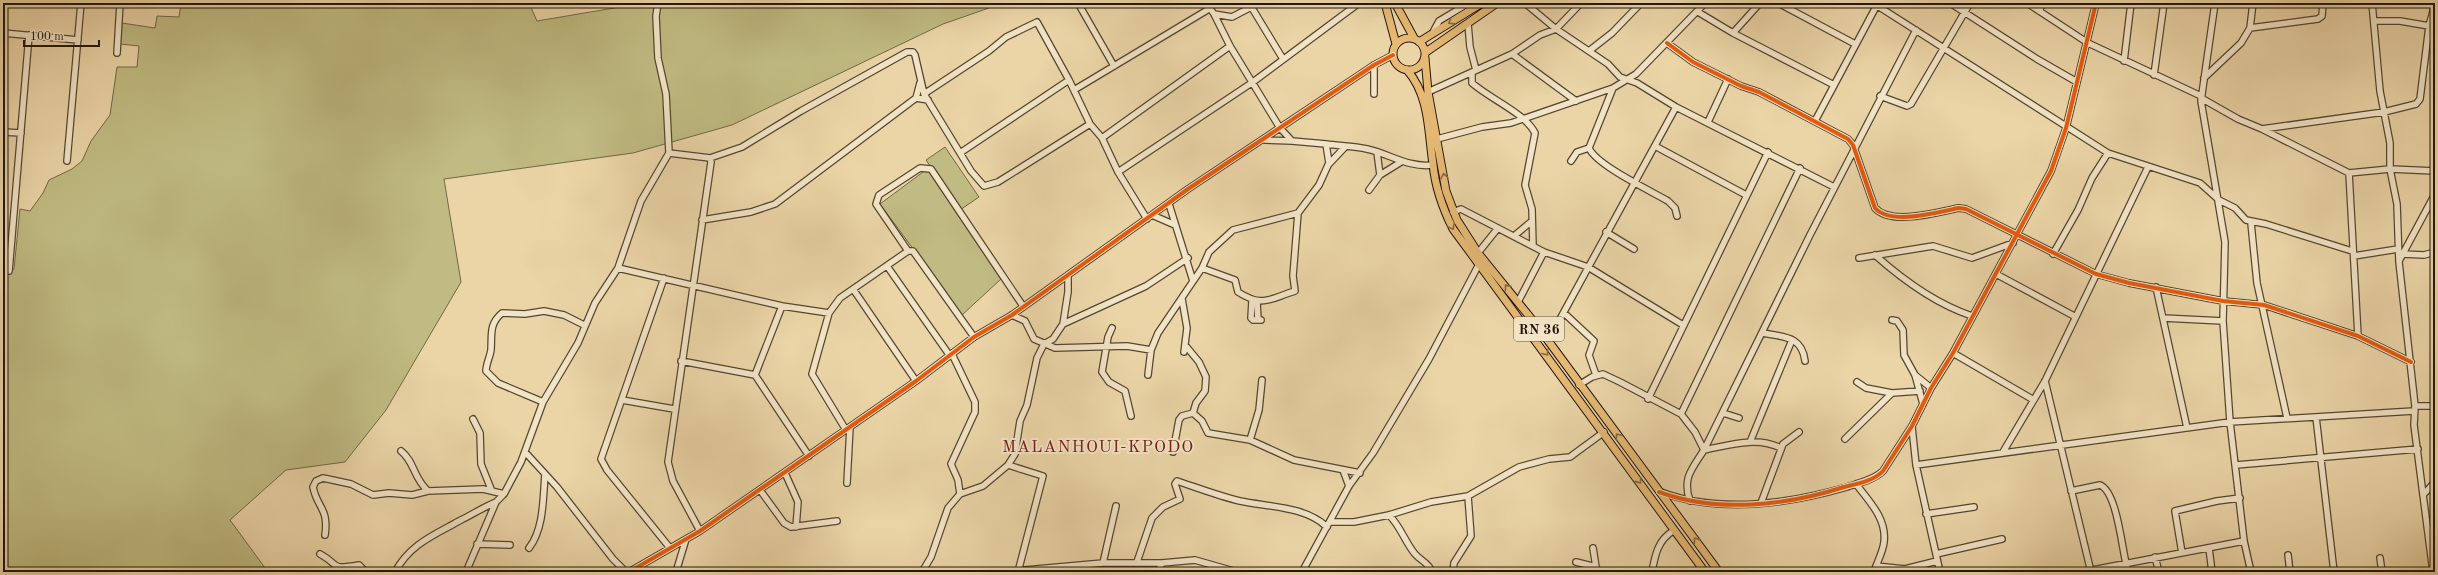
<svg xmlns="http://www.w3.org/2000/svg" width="2438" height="575" font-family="'Old Standard TT',serif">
	<rect width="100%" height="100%" fill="#ebd5a7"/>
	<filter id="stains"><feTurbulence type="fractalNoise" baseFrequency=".005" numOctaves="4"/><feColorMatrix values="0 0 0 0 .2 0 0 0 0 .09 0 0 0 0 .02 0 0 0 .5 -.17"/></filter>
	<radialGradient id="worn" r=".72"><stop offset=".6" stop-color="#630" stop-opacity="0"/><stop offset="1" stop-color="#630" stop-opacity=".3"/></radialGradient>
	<path fill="#c0bb82" stroke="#716846" d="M181 3H529L537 21 626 6 632 3H996L989 8 943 24 732 125 633 153 444 179 461 282 386 410 345 462 286 470 230 520 268 572H3V275H7L14 269 20 209 30 211 43 193 49 180 72 169 82 161 91 141 110 115 117 67H137L139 46 120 44 122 23 155 28 157 16 179 17Z
		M945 147 979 197 960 210 926 160Z
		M927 169 1001 279 962 315 880 204Z"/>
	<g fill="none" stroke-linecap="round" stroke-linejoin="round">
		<g stroke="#544632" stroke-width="8">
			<path id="minor" d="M1078 3 1114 66
				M1249 3 1283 59
				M1525 3 1556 29 1608 64 1620 77 1637 83 1676 107 1834 187
				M1760 3 1733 33 1834 85
				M1778 3 1855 44
				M1873 3 2108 153 2200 183 2219 200 2235 208 2246 220 2266 224 2352 251
				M1950 3 2037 59 2077 82
				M2027 3 2088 43 2201 96
				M2215 3 2201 101 2225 242 2223 321 2230 422 2244 541 2251 572
				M2372 3 2380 91 2390 143V169L2397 204 2399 262 2415 406 2414 425 2433 572
				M2039 11 2043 3
				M1698 12 1733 33
				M1214 14 1232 17 1259 3
				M2374 21H2400L2429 26
				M1468 24 1470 47 1476 70
				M2250 28 2318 19 2322 16 2323 3
				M3 33 78 40
				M1432 34 1439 21 1469 3
				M1667 43 1693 62 1741 86 1759 92 1848 139 1853 145 1875 208C1891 226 1938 212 1959 208L1966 209 2096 274 2129 283 2223 301 2264 305 2358 336 2411 362
				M1589 51 1612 33 1641 3
				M117 53 120 3
				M1512 54 1576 101
				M2124 61 2131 3
				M1374 65V94
				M1472 72V83C1490 99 1525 113 1535 133L1525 185 1532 209 1533 246
				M2154 75 2164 3
				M2204 78 2241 43 2250 28 2253 3
				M1074 90 1209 9
				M1428 92 1512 54 1540 35 1556 29 1581 3
				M924 94 989 51 1006 37 1037 22 1069 80 1090 124 1102 138 1118 172 1147 219
				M1880 96 1907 106 1911 104 1970 3
				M916 98 920 83
				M2201 98 2238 119 2262 129 2349 173 2390 169 2435 171
				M1815 121 1878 3
				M1708 122 1728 79
				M2262 129 2384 112 2416 104 2420 99 2429 26 2435 4
				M3 132 21 133
				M1102 138 1230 46
				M1437 139 1482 127 1511 123 1613 88 1636 74 1705 3
				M1265 140 1292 141
				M1326 144C1340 146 1354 146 1367 149 1390 154 1408 168 1433 165
				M1655 146 1746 195
				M1589 148C1596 165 1651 191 1668 201L1675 208 1677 216
				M1377 152 1380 175
				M669 153 710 158 742 147 801 111 907 52H913L915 55 924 94 971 171 984 186 998 182 1090 124
				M960 153 1069 80
				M67 161 81 3
				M1571 161 1577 152 1589 148 1613 88
				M1328 165 1345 147
				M1118 172 1253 82 1359 3
				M2349 173 2358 336
				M1369 190 1380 175 1401 162
				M1169 204 1193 281
				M1453 212 1461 209 1544 252 1588 267 1683 325
				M1152 215 1175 225
				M702 220 751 212 775 204 916 98 928 100
				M2251 223 2257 283 2287 418
				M1606 232 1634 249
				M1514 236 1532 221
				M1478 253 1498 228
				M2053 254 2078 210 2092 178 2108 153
				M2403 254 2424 255 2435 252
				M1875 255C1903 280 1936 304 1972 316
				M2354 256 2398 249
				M1859 258 1933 246 1972 258 2013 243
				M2399 261 2435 194
				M887 266 950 356
				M618 268 782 306 829 313
				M1202 268 1235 280 1238 292C1263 308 1269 299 1295 291L1293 276 1298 213
				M9 271 29 35
				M1996 274 2074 316
				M664 278 601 459 607 470 670 548
				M2156 287 2187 428
				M853 289 916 381
				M1182 299 1187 328 1184 352
				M1252 301 1251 318 1253 320H1261
				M1257 302 1258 320
				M1518 302 1544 252
				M1564 313 1594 341 1589 355 1596 375
				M1012 315 1025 321 1034 339 1055 348 1127 346 1151 350
				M2163 318 2223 321
				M1892 320 1897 321 1903 330 1904 355 1915 375 1923 404
				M1063 324 1146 286 1188 258
				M1112 328 1108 337 1102 372 1109 382 1125 391 1131 416
				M1763 333C1784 337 1802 336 1805 361
				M974 337 913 251H908L876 204 879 195 920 168 931 169 1023 306
				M1548 341 1676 107
				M1185 345 1199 362 1206 377 1205 391 1196 403 1193 413
				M1953 353 2032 399
				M952 354 975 402V412L951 464 958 480 960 494
				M681 361 755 375 809 456
				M755 375 782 306
				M1148 375 1151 350 1158 333 1202 268 1209 252 1233 230 1298 213 1319 185 1329 163 1326 144 1292 141 1280 128 1230 46 1214 14 1206 3
				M1915 375 1931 388
				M2045 381 2091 572
				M1579 385 1592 377 1603 374 1620 382 1681 414 1695 432 1704 450C1730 445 1756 436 1781 448
				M1892 393 1920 391
				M1648 399 1768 152
				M622 400 674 409
				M543 402 498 383 486 371C486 364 490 357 491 350 492 334 489 324 502 313L525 314 544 311 564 315 584 325
				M2415 406H2435
				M1723 413 1739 418
				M1681 414 1800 168
				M2316 417 2334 572
				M473 419 480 433 481 464 491 489
				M1912 427 1916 465 1940 572
				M846 430 812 374 829 313 840 298 908 251
				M1845 439 1892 393 1866 388 1857 382
				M1250 440 1259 410 1262 380
				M1750 442 1792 340
				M401 451C415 462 413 478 428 491
				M525 452 557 487 613 559 626 572
				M1173 452 1179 420 1182 416 1193 413 1202 421 1208 433 1250 440 1294 460 1360 473
				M2003 452 2045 381 2148 167
				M1916 465 2230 422 2414 411
				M2236 465 2418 449
				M1343 470 1349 486
				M785 473 798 502 796 527
				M847 483 850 427
				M1856 484C1869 501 1887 519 1884 542 1883 552 1877 562 1874 572
				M760 490 784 523 791 527 837 521
				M2071 491 2100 485C2118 492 2122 553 2128 572
				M1661 492C1720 514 1788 504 1847 487 1858 483 1874 480 1883 471L1912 426 1931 388 1953 353 2051 171 2066 128 2096 3
				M2423 495 2435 482
				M1690 501C1682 478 1692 469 1704 450L1810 235 1916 30
				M1761 503 1783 444 1799 432
				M1926 514 1974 507
				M1389 515C1401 527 1405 542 1415 554 1421 561 1429 563 1432 572
				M1330 522H1354L1389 515 1431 502 1468 496 1519 467 1549 459 1570 457 1604 432
				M700 531 673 481 668 462 711 162 710 158
				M325 535C329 508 317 508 313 487L316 481 323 478 351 484 373 495 389 493 412 495 428 491 483 489 504 494
				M477 544 510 545
				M529 548C544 529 543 498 545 474
				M1593 548 1596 567
				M2209 548 2212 572
				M2182 553 2175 511 2217 501 2240 498
				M320 554C342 566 328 570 359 565L366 572
				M1936 554 2002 539
				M2288 555 2290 572
				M2155 557 2159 572
				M2380 558 2382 572
				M1137 562 1152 518 1163 507 1180 499 1175 484 1177 481C1198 488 1219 496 1240 501 1268 507 1305 506 1327 527
				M1576 562 1596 567 1599 572
				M1103 563 1116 506
				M1876 566 1905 569
				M395 572C410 544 434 535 461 520 473 514 484 507 496 502
				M466 572 496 502 504 494 521 462 543 402 578 343 595 303 618 268 641 201 669 153 666 94 658 58 656 16 658 3
				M629 572 700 531 916 381 974 337 1012 315 1188 189 1374 65 1393 55
				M676 572 686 539
				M922 572 931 557 948 508 960 494 983 486 1008 465
				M1003 572 1103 563H1162L1195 560 1237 572
				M1018 572 1043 476 1008 465 1015 454 1020 421 1027 405 1037 358 1044 344 1053 339 1063 324 1068 292V275
				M1158 572 1162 563
				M1302 572 1349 486 1373 453 1429 359 1478 266
				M1453 572 1454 563 1471 536 1468 496
				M1652 572C1655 555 1658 540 1673 531
				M1905 572V569L1937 561
				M2082 572 2244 541"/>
		</g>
		<g stroke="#22160b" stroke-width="9">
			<path id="major" d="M1385 3 1396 44
				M1395 3 1414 38
				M1393 54a16 16 0 1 1 32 0a16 16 0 1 1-32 0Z
				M1419 42 1482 3
				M1426 52 1497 3
				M1425 58 1428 92 1446 191 1457 220 1478 253 1538 327 1719 572
				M1407 70C1430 96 1428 132 1433 164 1435 186 1443 209 1453 229L1705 572"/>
		</g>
		<use href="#minor" stroke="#f2e4c6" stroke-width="5.5"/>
		<use href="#major" stroke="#e6ba74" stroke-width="7"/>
		<g stroke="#f2e4c6" stroke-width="6">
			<path id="cycleway" d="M1667 43 1693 62 1741 86 1759 92 1848 139 1853 145 1875 208C1891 226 1938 212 1959 208L1966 209 2096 274 2129 283 2223 301 2264 305 2358 336 2411 362
				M1659 492C1717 513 1785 506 1844 487 1856 484 1874 481 1883 471L1912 426 1931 388 1953 353 2051 171 2066 128 2096 3
				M629 572 700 531 916 381 974 337 1012 315 1188 189 1374 65 1393 55"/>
		</g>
		<use href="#cycleway" stroke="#e8590c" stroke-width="4"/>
	</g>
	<defs><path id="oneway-chevron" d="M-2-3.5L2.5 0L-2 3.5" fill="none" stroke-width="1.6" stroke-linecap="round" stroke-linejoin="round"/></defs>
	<g stroke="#846840">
		<use href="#oneway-chevron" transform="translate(1451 22) rotate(148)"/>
		<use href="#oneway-chevron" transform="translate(1444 176) rotate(-100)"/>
		<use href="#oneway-chevron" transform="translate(1452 227) rotate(62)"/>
		<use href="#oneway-chevron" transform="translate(1507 287) rotate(-128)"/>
		<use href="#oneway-chevron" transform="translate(1546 353) rotate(54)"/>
		<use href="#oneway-chevron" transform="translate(1618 436) rotate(-126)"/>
		<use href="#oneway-chevron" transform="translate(1639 481) rotate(55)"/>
		<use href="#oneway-chevron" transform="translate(1696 540) rotate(-125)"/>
	</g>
	<g text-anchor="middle" stroke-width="4" stroke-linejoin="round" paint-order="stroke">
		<rect fill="#f2e4c6" stroke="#605443" stroke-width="1" x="1514" y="317" width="50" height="24" rx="3"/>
		<g font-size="14" font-weight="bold" fill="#22160b">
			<text x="1539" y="334">RN 36</text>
		</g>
		<g font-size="17" letter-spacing="1" fill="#7a1f14" stroke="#f2e4c6">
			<text x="1098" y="452">MALANHOUI-KPODO</text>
		</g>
	</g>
	<rect width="2438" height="575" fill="none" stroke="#ebd5a7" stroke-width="16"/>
	<rect x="4" y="4" width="2430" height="567" fill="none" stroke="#22160b" stroke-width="2"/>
	<rect x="8" y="8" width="2422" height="559" fill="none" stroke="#22160b"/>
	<path d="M24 40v6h75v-6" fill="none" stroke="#22160b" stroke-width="2"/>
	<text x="30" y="40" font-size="12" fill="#22160b" stroke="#f2e4c6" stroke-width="3" paint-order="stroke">100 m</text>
	<rect width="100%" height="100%" filter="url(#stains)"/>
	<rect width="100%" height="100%" fill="url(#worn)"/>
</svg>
